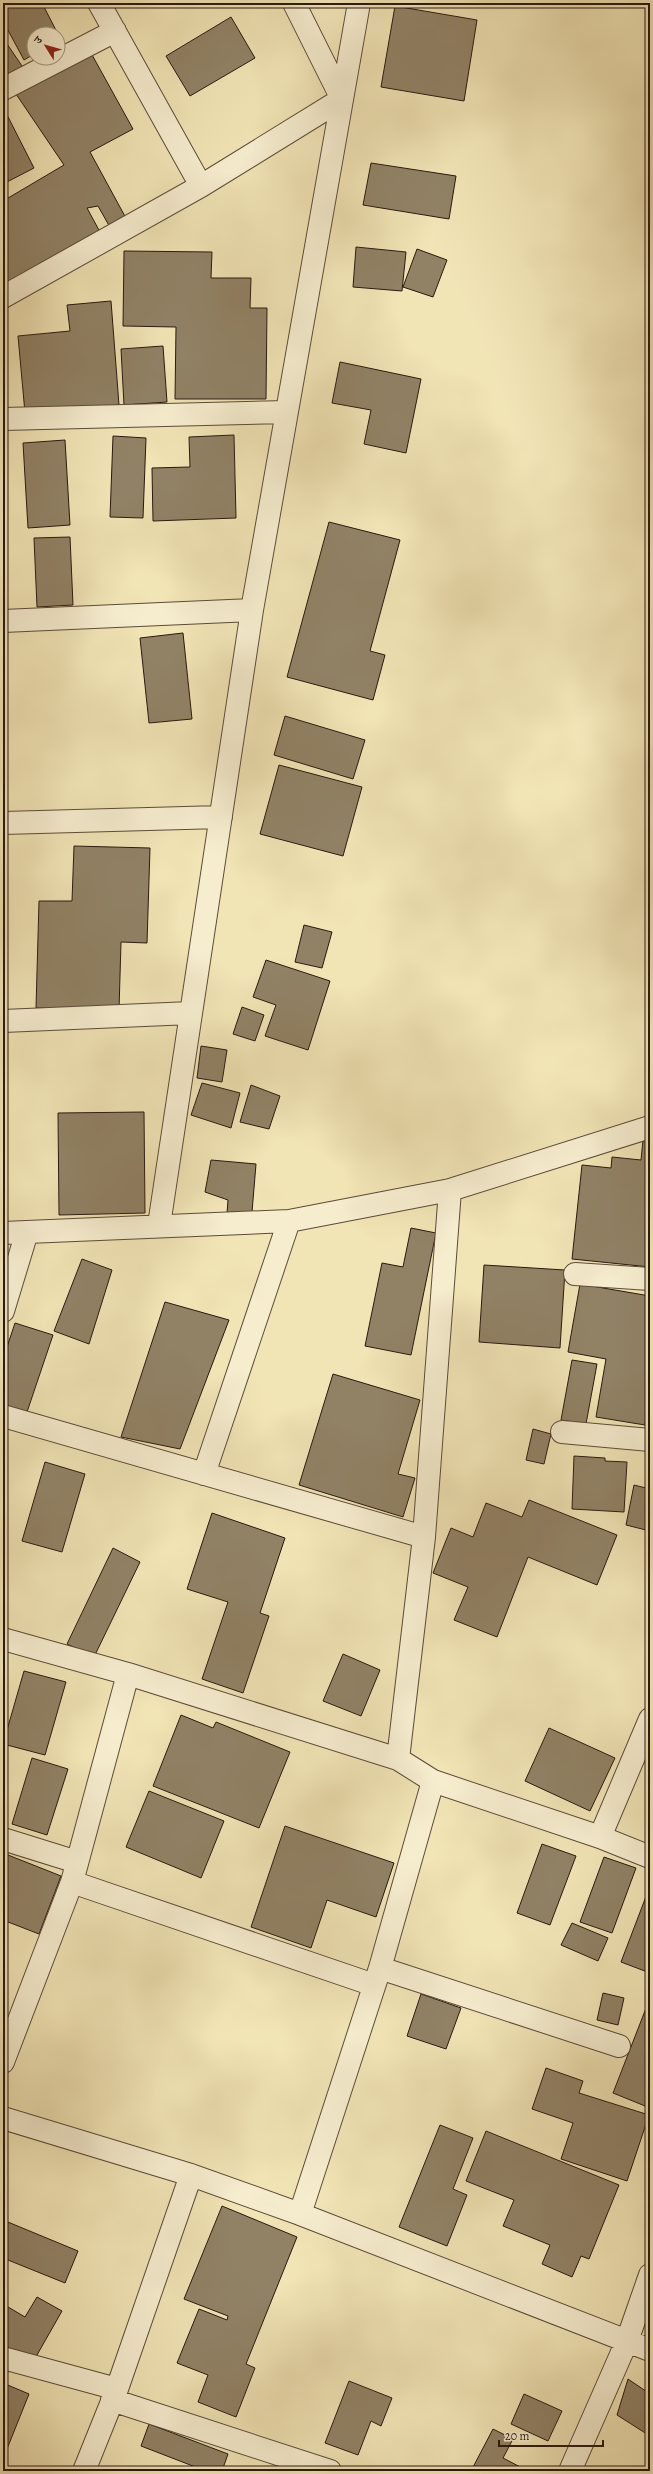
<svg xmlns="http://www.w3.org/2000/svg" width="653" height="2474" font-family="Alegreya,'Noto Serif Devanagari',serif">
	<rect width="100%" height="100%" fill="#f1e4b5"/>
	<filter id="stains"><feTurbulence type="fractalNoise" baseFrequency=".005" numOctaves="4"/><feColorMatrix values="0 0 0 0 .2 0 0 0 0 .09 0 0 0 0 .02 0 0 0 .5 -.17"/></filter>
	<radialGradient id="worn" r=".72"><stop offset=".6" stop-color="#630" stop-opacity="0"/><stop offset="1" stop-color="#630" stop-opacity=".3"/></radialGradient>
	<path fill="#918266" stroke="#2a1810" d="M15 3H42L61 40 58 42V34H34V54L24 60 3 21V9Z
		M395 6 477 20 464 101 381 87Z
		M231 17 255 58 190 96 166 56Z
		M3 38 24 69 3 84Z
		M91 53 133 129 90 152 127 220 111 229 98 206 87 208 100 232 3 289V201L64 165 16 94Z
		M3 107 34 168 3 184Z
		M371 163 456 176 449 219 363 205Z
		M356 247 406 252 402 291 353 287Z
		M417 249 447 260 433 297 403 287Z
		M124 251 212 252 211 278H251L250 308H267L266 399H175L176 327 123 326Z
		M111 301 119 405 25 413 18 336 70 331 67 305Z
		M163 346 167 402 124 405 121 349Z
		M340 362 421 379 406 453 364 444 371 410 332 403Z
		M234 435 236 518 153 521 152 468 190 467 189 437Z
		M113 436 146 438 143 518 110 517Z
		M65 440 70 525 28 528 23 443Z
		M329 522 400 540 370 651 385 655 373 700 287 677Z
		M70 537 73 605 37 607 34 538Z
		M183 633 192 719 149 723 140 638Z
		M285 716 365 740 353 779 274 755Z
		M279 765 362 787 343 856 260 834Z
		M74 846 150 848 147 943 121 942 119 1010 36 1008 39 901H72Z
		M304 925 332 932 322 968 295 962Z
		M266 960 330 981 308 1050 265 1036 276 1005 253 997Z
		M242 1007 264 1015 255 1041 233 1034Z
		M201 1046 227 1050 222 1082 197 1078Z
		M202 1083 240 1093 231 1128 191 1115Z
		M251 1085 280 1096 269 1129 240 1122Z
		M144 1112 145 1213 59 1215 58 1113Z
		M643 1140 650 1141V1267L572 1259 582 1165 611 1168 612 1157 641 1160Z
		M211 1160 256 1164 252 1212 227 1213 228 1200 205 1192Z
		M411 1228 436 1233 411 1355 365 1346 382 1263 403 1267Z
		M82 1259 112 1270 89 1344 54 1331Z
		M484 1265 565 1270 560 1348 479 1342Z
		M580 1284 650 1296V1411L647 1410 645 1425 596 1417 606 1359 568 1352Z
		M165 1302 229 1320 180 1449 121 1437Z
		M15 1323 53 1335 26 1415 3 1407V1359Z
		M572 1360 597 1364 586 1424 561 1420Z
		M333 1374 420 1400 398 1474 415 1478 403 1517 299 1485Z
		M533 1429 551 1434 544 1464 526 1460Z
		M574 1456 605 1458V1461L627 1462 624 1512 572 1509Z
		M45 1462 85 1474 62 1552 22 1541Z
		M634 1485 650 1489V1531L626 1525Z
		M529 1500 617 1535 597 1585 528 1557 497 1637 454 1620 468 1587 433 1573 451 1528 473 1537 486 1503 522 1517Z
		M212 1513 285 1538 260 1613 269 1616 243 1693 202 1679 228 1602 187 1589Z
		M113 1548 140 1562 94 1657 67 1644Z
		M343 1654 380 1670 361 1716 323 1701Z
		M24 1671 66 1682 45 1755 3 1744Z
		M181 1715 213 1728 216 1722 290 1752 259 1828 153 1786Z
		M549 1728 615 1758 590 1811 525 1781Z
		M32 1758 68 1769 47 1835 12 1824Z
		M149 1791 224 1821 201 1878 126 1847Z
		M285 1826 394 1863 376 1917 327 1900 311 1948 251 1927Z
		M542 1844 576 1856 550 1925 517 1913Z
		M3 1853 61 1876 39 1934 3 1920Z
		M604 1857 636 1868 612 1933 580 1922Z
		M650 1886V1973L621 1962Z
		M572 1923 608 1938 598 1961 561 1945Z
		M603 1993 624 1998 618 2025 597 2020Z
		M421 1994 461 2008 446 2049 407 2036Z
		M650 1998V2108L613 2093Z
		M546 2068 583 2081 579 2093 649 2115 627 2181 561 2159 573 2123 532 2109Z
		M440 2125 473 2138 453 2189 467 2195 447 2246 399 2227Z
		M486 2131 619 2185 589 2259 581 2256 572 2277 542 2264 550 2245 503 2226 514 2200 466 2181Z
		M222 2206 297 2237 246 2364 255 2368 236 2417 198 2402 208 2375 177 2363 199 2309 227 2320 228 2316 184 2299Z
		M3 2220 78 2251 65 2283 3 2258Z
		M37 2297 62 2311 33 2362 3 2344V2304L25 2317Z
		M628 2379 650 2394V2436L617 2415Z
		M349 2381 392 2398 381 2426 371 2421 358 2455 325 2443Z
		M3 2383 29 2394 3 2459Z
		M524 2394 562 2411 548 2441 511 2424Z
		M149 2424 228 2454 222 2471H197L198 2468 141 2446Z
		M493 2429 513 2439 503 2458 528 2471H471Z"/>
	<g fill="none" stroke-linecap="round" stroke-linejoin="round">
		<g stroke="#5c4b39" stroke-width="24">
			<path id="minor" d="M99 3 201 186
				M294 3 342 99
				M3 89 115 31
				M3 297 201 186 342 99
				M3 419 287 412
				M3 621 252 610
				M3 823 221 817
				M3 1021 191 1013
				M159 1225 252 610 359 3
				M3 1233 289 1221 450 1190 650 1127
				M575 1274 650 1279
				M3 1311 27 1232
				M3 1416 424 1537 398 1759
				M562 1432 650 1440
				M204 1474 289 1221
				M424 1537 450 1190
				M3 1639 128 1674 398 1759 433 1781
				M600 1837 650 1719
				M3 1839 77 1862
				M72 1882 374 1985
				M380 1968 619 2046
				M3 2062 72 1882 128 1674
				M3 2118 191 2175 300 2214 380 1968 433 1781 600 1837 650 1857
				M300 2214 650 2350
				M3 2358 117 2389 191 2175
				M112 2400 330 2471
				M84 2471 117 2389
				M570 2471 627 2341 650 2275"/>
		</g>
		<use href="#minor" stroke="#f6edcf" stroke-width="22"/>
	</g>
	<rect width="653" height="2474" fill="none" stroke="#f1e4b5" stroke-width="16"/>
	<rect x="4" y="4" width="645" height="2466" fill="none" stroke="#2a1810" stroke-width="2"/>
	<rect x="8" y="8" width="637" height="2458" fill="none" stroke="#2a1810"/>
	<g transform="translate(46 46) rotate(307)"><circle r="19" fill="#f6edcf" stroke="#a49883"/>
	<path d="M0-3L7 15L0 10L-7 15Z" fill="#8f2418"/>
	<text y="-6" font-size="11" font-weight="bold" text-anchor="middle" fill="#2a1810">उ</text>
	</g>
	<path d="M499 2440v6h104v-6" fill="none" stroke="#2a1810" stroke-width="2"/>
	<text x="505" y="2440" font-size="12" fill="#2a1810" stroke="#f6edcf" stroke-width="3" paint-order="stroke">20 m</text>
	<rect width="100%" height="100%" filter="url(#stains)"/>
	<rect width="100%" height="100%" fill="url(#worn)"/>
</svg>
